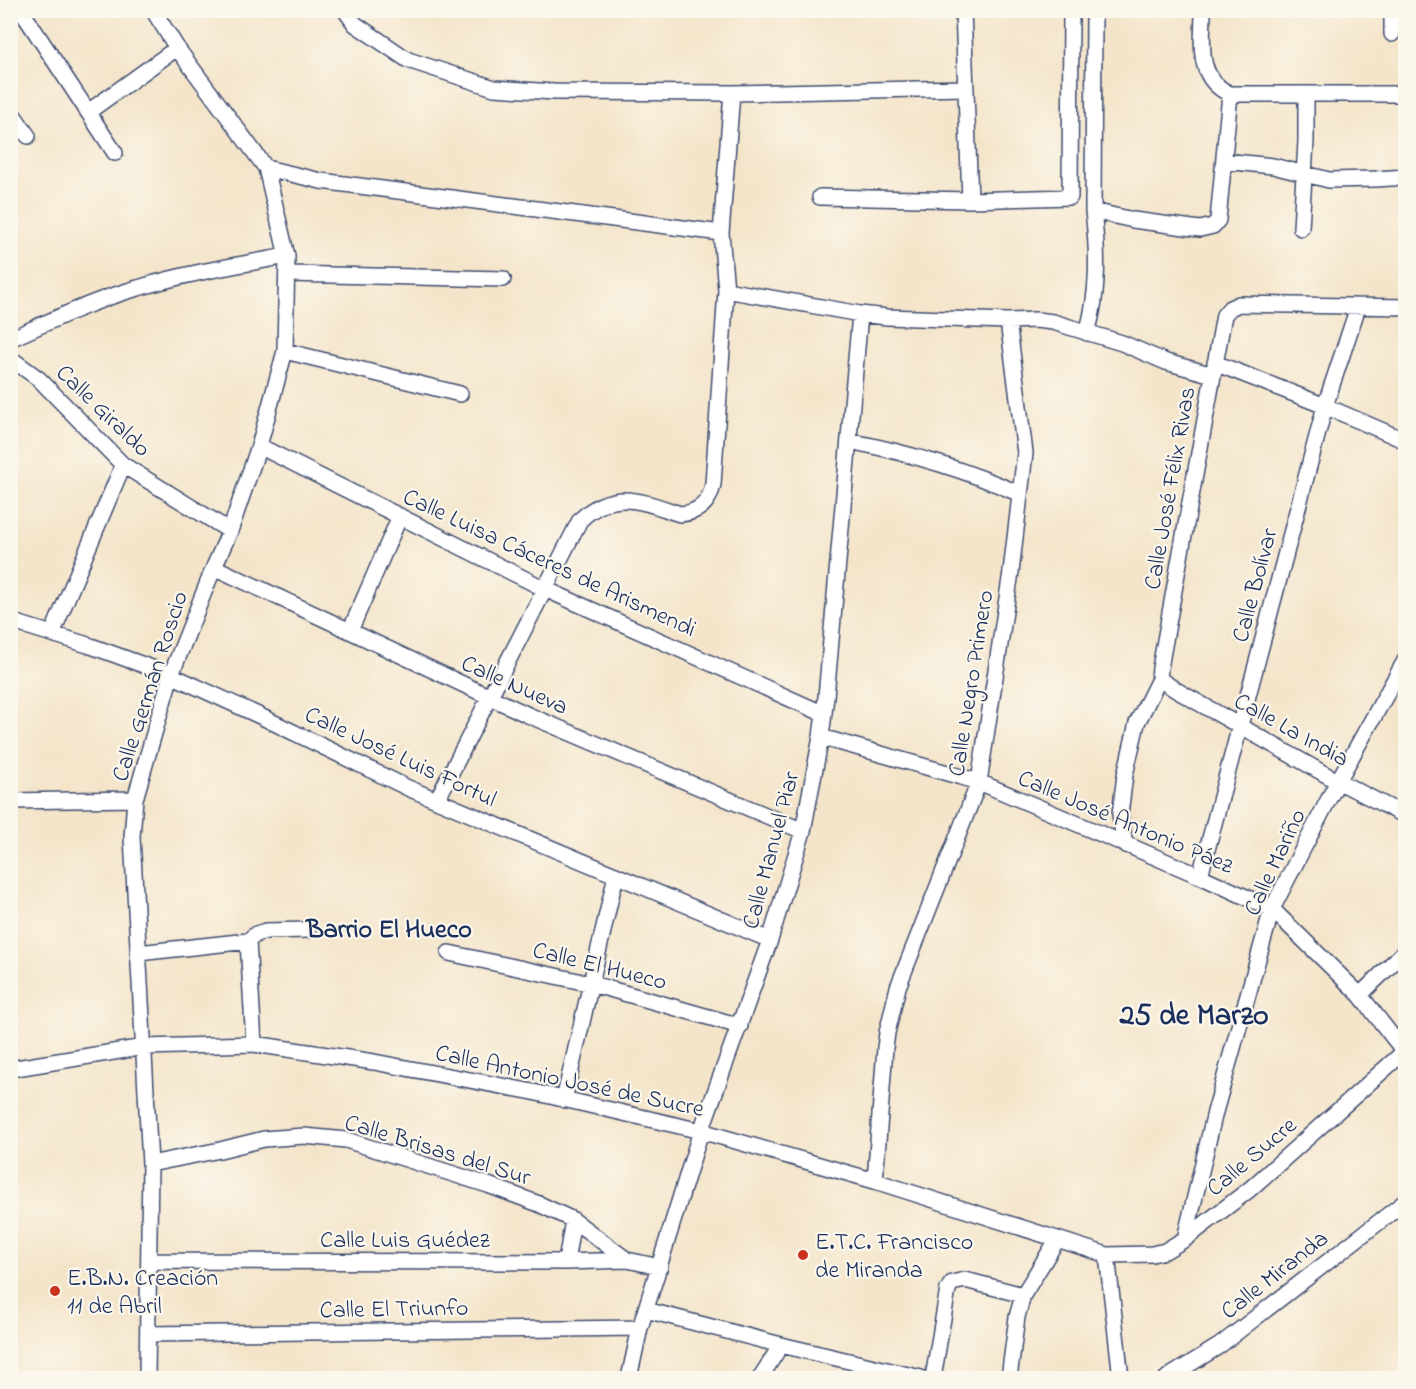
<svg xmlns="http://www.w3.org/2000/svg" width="1416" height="1389" font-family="'Indie Flower',sans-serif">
	<rect width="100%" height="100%" fill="#fbf7ec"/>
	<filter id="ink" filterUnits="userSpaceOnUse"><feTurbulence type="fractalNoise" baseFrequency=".0167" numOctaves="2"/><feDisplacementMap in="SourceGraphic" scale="12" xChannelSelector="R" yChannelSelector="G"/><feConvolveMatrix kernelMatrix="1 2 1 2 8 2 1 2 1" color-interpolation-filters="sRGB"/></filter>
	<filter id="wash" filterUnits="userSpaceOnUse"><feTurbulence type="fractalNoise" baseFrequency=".008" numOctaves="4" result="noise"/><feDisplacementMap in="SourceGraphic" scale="24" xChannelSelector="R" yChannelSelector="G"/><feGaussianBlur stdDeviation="1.35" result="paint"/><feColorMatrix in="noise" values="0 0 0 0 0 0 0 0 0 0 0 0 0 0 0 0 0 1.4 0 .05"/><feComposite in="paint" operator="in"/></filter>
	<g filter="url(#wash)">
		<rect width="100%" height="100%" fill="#f4e5ca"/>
	</g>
	<g filter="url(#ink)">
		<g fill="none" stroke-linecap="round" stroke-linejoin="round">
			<g stroke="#3c4a6e" stroke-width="18">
				<path id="minor" d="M21 10 115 153
					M153 10 177 48 266 168 321 181 721 233
					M345 10 355 24 408 60 494 88 554 92 732 93 965 88
					M963 10 970 200
					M1203 10C1203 43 1195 78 1230 94H1406
					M1392 10V34
					M10 110 28 136
					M88 112 177 48
					M1224 161 1273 166 1329 180 1376 179 1406 177
					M820 197 970 200 1070 197 1071 10
					M1093 211 1133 220 1200 229 1213 226 1218 220 1230 94
					M1301 228 1306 141V94
					M287 274 503 279
					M726 290 860 314 887 317 1008 321 1036 320 1053 322 1122 343 1166 362 1213 375
					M1087 333C1099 293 1098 252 1093 211L1094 10
					M10 339C53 320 94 300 138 288 187 273 237 265 287 256
					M285 351 460 394
					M10 358 39 379 123 465 230 531
					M1215 363 1325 406 1406 441
					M849 441C909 453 964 469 1020 494
					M259 446 545 589 824 714
					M214 567 528 715 803 831
					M10 621 91 646 171 675 260 716 408 788 770 940
					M350 631 400 516
					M52 634 123 465
					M1159 679 1176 690 1330 777 1406 816
					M821 737 979 782 1200 876 1272 909 1360 995 1406 1054
					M437 800 580 520C613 488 641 501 680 514 699 513 710 502 713 484L726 290 721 233 732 93
					M10 801 135 799
					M1125 845 1120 814 1125 775 1137 723 1159 679 1160 668 1224 315 1230 308 1239 304 1406 307
					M1200 876 1325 406 1358 307
					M248 941 254 1044
					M138 953 248 941 256 934 266 931 308 930
					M449 953 592 984 740 1026
					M1360 995 1406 950
					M10 1069 144 1047 254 1044 374 1062 533 1092 701 1131 875 1181 1107 1255 1152 1254 1165 1251 1185 1239 1250 1189 1406 1050
					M564 1100 616 875
					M150 1164 220 1150 264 1139 304 1136 346 1140 488 1185 539 1204 573 1220 627 1260
					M875 1181 885 1048 887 1033 898 987 979 782 1011 572 1025 453 1008 321
					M1185 1239 1215 1112 1272 909 1338 781 1406 659
					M1107 1255 1121 1378
					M149 1261 566 1262 627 1260 660 1267
					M566 1262 573 1220
					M646 1310 781 1345 921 1378
					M148 1334 640 1328
					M147 1378 150 1164 132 837 135 799 171 675 214 567 230 531 259 446 285 351 287 256 266 168
					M629 1378 640 1328 701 1131 770 940 803 831 821 737 826 697 860 314
					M760 1378 781 1345
					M933 1378 948 1289 952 1283 965 1280 1023 1295
					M1009 1378 1017 1317 1023 1295 1057 1240
					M1167 1378 1219 1346 1406 1201"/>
			</g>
			<use href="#minor" stroke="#fff" stroke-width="15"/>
		</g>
	</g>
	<g fill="#c8321e" stroke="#fbf7ec" stroke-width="2">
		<circle cx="803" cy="1255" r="6"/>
		<circle cx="55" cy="1291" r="6"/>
	</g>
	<g text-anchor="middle" stroke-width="4.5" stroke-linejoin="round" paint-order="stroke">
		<g font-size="24" fill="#1b2f5e" stroke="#fbf7ec">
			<text transform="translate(104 410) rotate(44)" y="8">Calle Giraldo</text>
			<text transform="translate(1169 488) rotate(-80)" y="8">Calle José Félix Rivas</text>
			<text transform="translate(550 562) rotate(25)" y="8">Calle Luisa Cáceres de Arismendi</text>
			<text transform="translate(1254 585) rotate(-75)" y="8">Calle Bolívar</text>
			<text transform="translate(970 683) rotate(-81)" y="8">Calle Negro Primero</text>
			<text transform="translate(515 684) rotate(24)" y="8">Calle Nueva</text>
			<text transform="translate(149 686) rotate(-72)" y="8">Calle Germán Roscio</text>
			<text transform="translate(1292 729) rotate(29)" y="8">Calle La India</text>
			<text transform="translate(401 756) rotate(25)" y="8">Calle José Luis Fortul</text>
			<text transform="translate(1126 821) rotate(23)" y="8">Calle José Antonio Páez</text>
			<text transform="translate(770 850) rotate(-75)" y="8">Calle Manuel Piar</text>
			<text transform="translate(1274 862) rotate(-65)" y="8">Calle Mariño</text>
			<text transform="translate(600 965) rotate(14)" y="8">Calle El Hueco</text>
			<text transform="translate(570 1080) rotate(12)" y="8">Calle Antonio José de Sucre</text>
			<text transform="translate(438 1149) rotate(17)" y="8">Calle Brisas del Sur</text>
			<text transform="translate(1251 1156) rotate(-40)" y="8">Calle Sucre</text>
			<text x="405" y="1247">Calle Luis Guédez</text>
			<text transform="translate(1274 1274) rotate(-38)" y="8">Calle Miranda</text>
			<text transform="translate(394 1308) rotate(-1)" y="8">Calle El Triunfo</text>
		</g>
		<g font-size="24" fill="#1b2f5e" stroke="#fbf7ec" text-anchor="start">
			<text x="815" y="1249">E.T.C. Francisco<tspan x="815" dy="28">de Miranda</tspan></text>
			<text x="67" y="1285">E.B.N. Creación<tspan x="67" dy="28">11 de Abril</tspan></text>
		</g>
		<g font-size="26" font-weight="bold" fill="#1b2f5e" stroke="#fbf7ec">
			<text x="389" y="937">Barrio El Hueco</text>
		</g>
		<g font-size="30" font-weight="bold" fill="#1b2f5e" stroke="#fbf7ec">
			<text x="1194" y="1024">25 de Marzo</text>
		</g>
	</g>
	<rect width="1416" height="1389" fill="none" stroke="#fbf7ec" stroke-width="36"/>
</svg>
